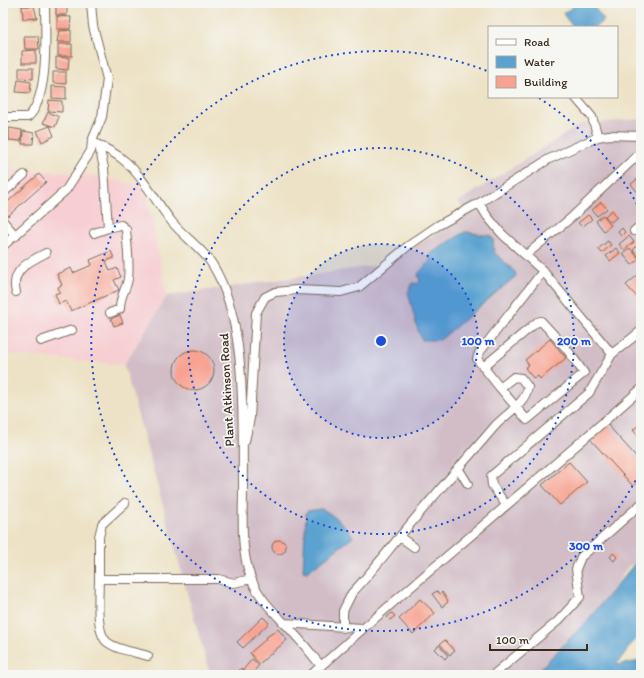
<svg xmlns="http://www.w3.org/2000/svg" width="644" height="678" font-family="Itim,sans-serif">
	<rect width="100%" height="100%" fill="#f6f6f2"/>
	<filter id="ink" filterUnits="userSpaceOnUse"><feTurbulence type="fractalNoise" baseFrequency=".025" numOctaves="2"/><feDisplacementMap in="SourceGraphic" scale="8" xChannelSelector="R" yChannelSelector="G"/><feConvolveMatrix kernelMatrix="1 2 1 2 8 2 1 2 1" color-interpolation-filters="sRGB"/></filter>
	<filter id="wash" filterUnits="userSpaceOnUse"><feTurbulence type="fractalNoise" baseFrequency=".012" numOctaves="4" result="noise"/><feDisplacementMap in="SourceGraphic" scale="16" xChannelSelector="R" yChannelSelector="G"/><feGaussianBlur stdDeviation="0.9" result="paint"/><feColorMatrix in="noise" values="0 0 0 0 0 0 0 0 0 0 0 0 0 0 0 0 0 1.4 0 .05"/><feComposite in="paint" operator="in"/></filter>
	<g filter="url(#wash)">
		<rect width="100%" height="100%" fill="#ede2c5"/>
		<path fill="#f7cfd3" d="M3 169 83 173 145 187 167 296 124 365 3 354Z"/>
		<path fill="#d2bdc7" d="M641 119V560L628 566 592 621 549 675H210L124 365 167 296 386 264 468 214 458 202 581 124Z"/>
		<path fill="#5aa2d0" stroke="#4a6677" d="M578 3H591L604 20 595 27H573L563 14Z
			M465 232C474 232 481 236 490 235L493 239 494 252 515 272 516 276 440 340H422L418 331 408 292 413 283 418 284 420 281 418 274 430 261V254Z
			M321 509C328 510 351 530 353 537L307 572 303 571 306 513 307 511Z
			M641 556V631L616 665 641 661V675H534L587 621Z"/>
		<g id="blocks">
			<path fill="#f8a291" d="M20 3H35V5H20Z
				M56 4H67V15H56Z
				M22 6H34L37 18 23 19Z
				M57 16 71 17 70 29H57Z
				M71 30V42H57L59 31Z
				M24 36H38L39 49H25Z
				M58 44H72V56H58Z
				M36 50V63H22V51Z
				M56 57 69 58 68 70 56 69Z
				M19 68H33V79L19 78Z
				M53 72H66V84L53 83Z
				M18 80 31 82 30 93 16 92Z
				M52 86 66 87V99L52 98Z
				M49 100 62 101V112L48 111Z
				M48 112 59 117 55 127 43 123Z
				M50 126 54 136 42 142 37 131Z
				M9 128 22 130 21 141 9 140Z
				M3 130H8V142H3Z
				M23 131 34 133 33 144H22Z
				M39 174 46 182 8 216 3 210V206Z
				M641 176V196L631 184Z
				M601 202 607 209 597 216 592 210Z
				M612 210 617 217 611 222 605 216Z
				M588 215 592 219 582 227 578 223Z
				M603 215 611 225 604 231 596 221Z
				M622 228 625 232 621 236 618 232Z
				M629 236 634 242 624 250 619 244Z
				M608 241 611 245 602 253 598 249Z
				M639 244 641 253 638 256 633 250Z
				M616 248 620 253 610 261 606 256Z
				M630 248 639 259 632 265 623 254Z
				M111 251 114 258 106 261 110 271 117 268 121 277 114 280 119 290 71 311 66 301 59 304 55 294 60 292 58 287 62 285 57 274 71 268 73 273 92 265 90 260Z
				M640 273 641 297 639 299 626 285Z
				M120 315 123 323 114 326 111 319Z
				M550 339 566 358 540 379 538 376 534 379 525 368 529 365 525 360Z
				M174 370a20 20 0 1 1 40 0a20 20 0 1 1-40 0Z
				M641 423V439L633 430Z
				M607 424 641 462V479L633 486 590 439Z
				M569 462 587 482 560 505 542 485Z
				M272 547a7 7 0 1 1 14 0a7 7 0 1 1-14 0Z
				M613 553 617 557 614 561 610 557Z
				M437 591 440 594 442 592 447 599 448 602 442 607 432 594Z
				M420 599 435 613 413 634 399 619Z
				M392 613 395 616 390 620 387 617Z
				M263 617 269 623 243 648 237 642Z
				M278 629 287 640 259 664 250 653 266 639 265 638Z
				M445 640 455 651 450 655 440 644Z
				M439 645 448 655 445 659 435 649Z
				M252 659 259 665 251 675H244L239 671 241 668 243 670Z"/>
		</g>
	</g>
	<g filter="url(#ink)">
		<use href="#blocks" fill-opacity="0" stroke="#796a58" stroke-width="1"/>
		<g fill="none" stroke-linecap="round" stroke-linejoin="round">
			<g stroke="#796a58" stroke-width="10">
				<path id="minor" d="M575 97 592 117 598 137
					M3 117H28C50 97 45 32 45 3
					M92 141C101 147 112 151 121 158 141 173 156 202 172 222 184 237 201 247 212 264 248 321 242 419 243 485 243 514 240 551 251 578 259 599 275 613 290 629 301 641 311 653 321 666
					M3 193 24 175
					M479 203 487 216 502 234 543 271 612 354 589 393 491 476 492 485 506 505
					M3 221 16 236
					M108 228 121 225 126 229C127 245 130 263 128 279 126 291 120 294 120 309L110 313
					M634 231 641 225
					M94 233 108 228 104 168 99 146
					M3 246 66 190 91 151 92 141 102 117 107 79 93 26 91 3
					M526 255 572 217 641 152
					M16 292C10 270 30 261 46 253
					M41 341 72 330
					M612 354 641 331
					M500 388 477 359 479 353 543 271
					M245 441 250 418 256 313 265 297 275 292 297 290 341 292 359 287 408 246 437 226 479 203 549 159 598 137 609 135 641 136
					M458 468 468 484
					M125 503 102 524 99 537V579H218L234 583 251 579
					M400 537 414 547
					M99 579C99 594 95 632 107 642 117 650 135 652 148 656
					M283 623 362 628
					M343 628V611L352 593C372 572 389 549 407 528 436 493 466 460 495 426 506 414 525 404 528 387L521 378 514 377 500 388 527 420 584 373 566 348 541 321 537 322 483 367
					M311 675C419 577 532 486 641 389
					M493 675 558 621 580 597 576 569 581 557 641 504"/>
			</g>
			<use href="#minor" stroke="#fff" stroke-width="8"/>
		</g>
	</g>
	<circle cx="381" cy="341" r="97" fill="#1d4ed8" fill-opacity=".12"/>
	<g fill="none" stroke="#1d4ed8" stroke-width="2" stroke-dasharray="2 4">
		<circle cx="381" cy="341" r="97"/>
		<circle cx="381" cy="341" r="193"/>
		<path d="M641 470A290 290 0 1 1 487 71M539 98A290 290 0 0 1 641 212"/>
	</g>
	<g text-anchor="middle" stroke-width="3.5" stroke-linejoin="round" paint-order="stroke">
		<g font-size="13" fill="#3b2a1e" stroke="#f6f6f2">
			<text transform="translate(226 390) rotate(-93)" y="5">Plant Atkinson Road</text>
		</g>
	</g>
	<circle cx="381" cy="341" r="6" fill="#1d4ed8" stroke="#f6f6f2" stroke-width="2"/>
	<g font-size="12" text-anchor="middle" font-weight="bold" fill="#1d4ed8" stroke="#f6f6f2" stroke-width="3.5" stroke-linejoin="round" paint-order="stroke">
		<text x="478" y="345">100 m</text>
		<text x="574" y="345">200 m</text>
		<text x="586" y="550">300 m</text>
	</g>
	<rect width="644" height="678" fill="none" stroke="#f6f6f2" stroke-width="16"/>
	<rect x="488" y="26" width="130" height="72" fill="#f6f6f2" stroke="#aba49d"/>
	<rect x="496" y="39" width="20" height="6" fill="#ffffff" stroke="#aba49d"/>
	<text x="524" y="46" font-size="12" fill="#3b2a1e">Road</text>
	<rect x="496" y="56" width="20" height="12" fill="#5aa2d0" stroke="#aba49d"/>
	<text x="524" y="66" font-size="12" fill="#3b2a1e">Water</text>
	<rect x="496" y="76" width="20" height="12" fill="#f8a291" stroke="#aba49d"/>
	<text x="524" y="86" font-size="12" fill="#3b2a1e">Building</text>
	<path d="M490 644v6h97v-6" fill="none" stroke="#3b2a1e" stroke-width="2"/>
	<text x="496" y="644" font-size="12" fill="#3b2a1e" stroke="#f6f6f2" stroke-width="3" paint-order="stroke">100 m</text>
</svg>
